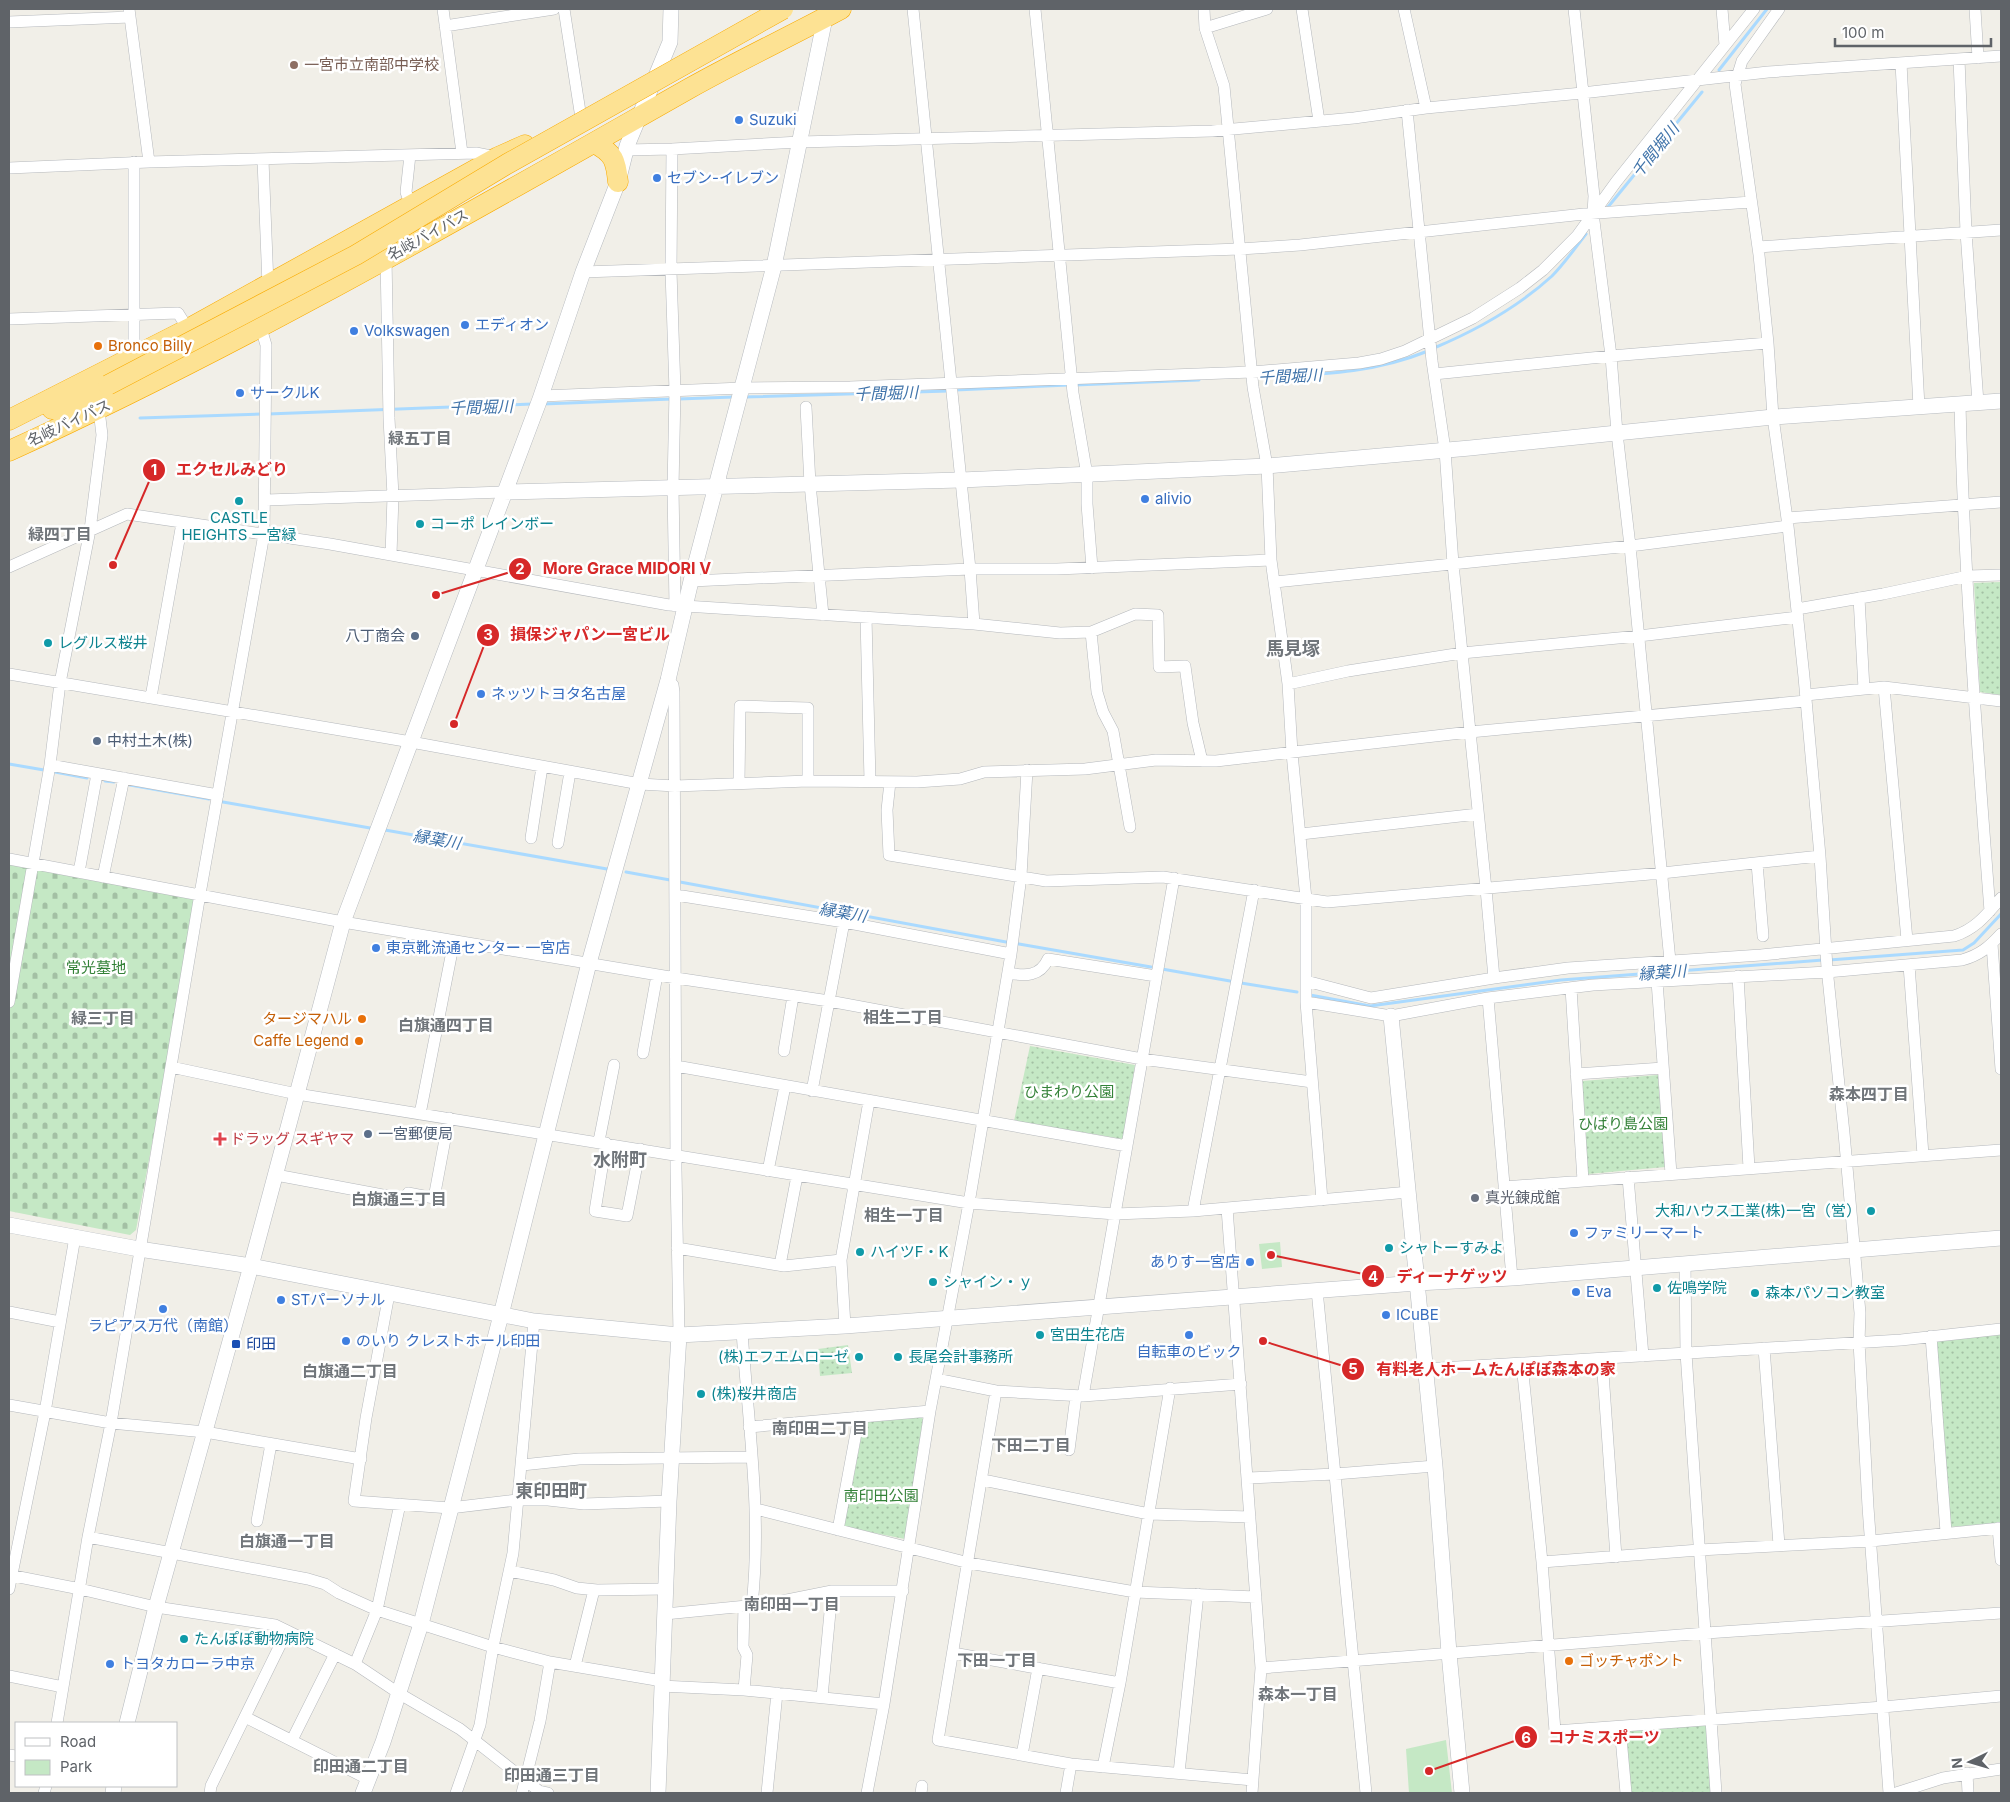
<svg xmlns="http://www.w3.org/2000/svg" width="2010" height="1802" font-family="Inter,'Noto Sans JP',sans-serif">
	<defs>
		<pattern id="green-dots" width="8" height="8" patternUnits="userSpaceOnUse" patternTransform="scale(1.25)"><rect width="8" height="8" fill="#c5e8c5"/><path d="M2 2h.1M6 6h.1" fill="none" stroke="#a3c0a4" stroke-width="1.8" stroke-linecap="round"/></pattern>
		<pattern id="cemetery-stones" width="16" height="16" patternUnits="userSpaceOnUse" patternTransform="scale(1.25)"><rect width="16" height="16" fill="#c5e8c5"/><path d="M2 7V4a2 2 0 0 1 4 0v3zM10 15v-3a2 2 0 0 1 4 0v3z" fill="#a3c0a4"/></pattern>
	</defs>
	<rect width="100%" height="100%" fill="#f1efe8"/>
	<path fill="url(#green-dots)" d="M2001 582V695L1980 692 1974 583Z
		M1030 1046 1135 1065 1123 1139 1014 1121Z
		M1658 1075 1665 1167 1588 1174 1582 1081Z
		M2001 1330V1524L1946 1527 1931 1336Z
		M848 1345 852 1373 820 1376 818 1349Z
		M920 1416 923 1419 905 1539 844 1527 864 1422Z
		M1708 1722 1711 1793H1629L1625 1730Z"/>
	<path fill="url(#cemetery-stones)" d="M9 861 198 895 136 1230 130 1235 9 1211V1040L10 1031 9 1030Z"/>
	<path fill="#c5e8c5" d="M1280 1242 1282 1267 1262 1269 1259 1244Z
		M1446 1740 1452 1793H1409L1406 1749Z"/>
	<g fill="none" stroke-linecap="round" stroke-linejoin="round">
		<path stroke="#aadaff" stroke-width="3" d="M1719 70 1767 9
			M1608 207 1702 92
			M1434 348C1477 330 1517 308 1552 276 1564 264 1575 248 1586 234
			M1260 377C1320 374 1371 374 1428 351
			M1075 385 1199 380
			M955 390 1069 385
			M743 397 949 391
			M678 399 734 397
			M543 404 672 399
			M268 414 532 404
			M140 418 262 414
			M9 764 44 770
			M55 772 87 778
			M105 781 114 782
			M130 785 209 799
			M223 802 370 828
			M385 830 607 869
			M626 872 670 880
			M680 882 1006 942
			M1019 944 1151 967
			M1829 960 1963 950 1974 943 2001 914
			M1162 969 1230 981
			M1241 983 1297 992
			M1310 995 1370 1006 1561 980 1823 960"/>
		<g stroke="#b5b8bc" stroke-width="12">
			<path id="street" d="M129 9 149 162
				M443 9 462 153
				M564 9 581 118
				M1035 9 1073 393 1087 475V504L1092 568
				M1204 9 1205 28 1267 9
				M1302 9 1319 121
				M1404 9 1426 108
				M1574 9 1594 196 1593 213 1611 356 1617 433 1630 546 1670 961
				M1722 9 1725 45
				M1779 9 1742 61 1735 84 1759 255 1768 343 1773 417 1788 526 1804 677 1820 856 1827 968 1844 1133 1860 1313 1859 1342 1868 1507 1889 1793
				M1975 9 1978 58
				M9 22 130 17
				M445 26 554 9
				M1205 28 1224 86 1253 387 1267 466 1271 560 1288 684 1292 753 1306 899V1002L1322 1200
				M1959 59 1966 232 1978 403
				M1901 63 1919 407
				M1407 110 1432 361 1445 450 1453 564 1486 889 1494 978
				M672 149 671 271 675 391 673 488 675 606
				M626 150 672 149 800 142 1212 131 1354 118 1426 108 1582 93 1768 72 2001 56
				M410 155 406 192 411 207
				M263 160 268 285
				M134 162V355
				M9 168 149 162 476 153 496 157
				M1758 247 2001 230
				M386 258 389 418 393 496 391 555
				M583 272 1240 249 1300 245 1584 214 1751 202
				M9 319 178 313 188 329
				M1434 374 1611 356 1768 343
				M541 396 743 388 850 387 1252 372 1359 363 1381 359 1405 351 1473 318 1520 288 1543 270 1577 236 1616 182 1754 9
				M1960 404C1964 573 1977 742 1990 911
				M806 407 810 484 823 615
				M266 500 504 492
				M1787 518 2001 502
				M9 567 127 514 330 544 669 605 974 624 970 569 913 9
				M691 581 970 569H1057L1271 560
				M1275 582 1630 546 1788 526
				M1859 598 1864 689
				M1797 609 1883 594 1968 576 2001 575
				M866 617 870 781
				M974 624 1060 633 1091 632 1135 614 1158 615 1159 667 1185 666 1193 723 1202 761
				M1091 632 1097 692 1103 712 1113 731 1130 827
				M9 674 411 742 640 784 675 786 808 781 917 782 960 779 984 772 1085 769 1156 760 1216 761 1470 732 1806 701
				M668 680 673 685 674 692 676 1169 679 1335
				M1288 684 1348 671 1462 653 1639 636 1798 617
				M1884 687 1907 940
				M1806 695 1884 687 2001 701
				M151 697 182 523
				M50 765 218 795
				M890 782 887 810 889 855 1046 881 1163 877 1327 902 1662 873 1820 856
				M739 783 740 706 808 708V781
				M1301 834 1478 814
				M531 838 542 767
				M558 843 570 772
				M9 859 343 922 676 978 829 1001 1142 1059 1312 1082
				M1757 863 1763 936
				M79 872 97 774
				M103 877 124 778
				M676 895 844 922 1011 954 969 1203 930 1411 884 1704 867 1793
				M1992 944 2001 1069
				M1011 954 1021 876 1027 770
				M1909 965 1923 1155
				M1008 973C1025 976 1040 977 1048 959L1156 976
				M1738 976 1749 1168
				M1306 981 1371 998 1494 978 1568 968 1761 955 1954 936C1976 929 1987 914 2001 898
				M1657 981 1671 1174
				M1571 988 1583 1181
				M1488 998 1512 1278
				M9 1002 50 765 60 683 90 530 102 435 99 410
				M1306 1002 1391 1016 1488 998 1593 985 1827 972 1962 960C1980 955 1989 947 2001 934
				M784 1051 793 996
				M643 1053 657 975
				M676 1066 1127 1146
				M171 1067 297 1094 969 1203 1115 1214 1193 1211 1409 1192
				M1576 1074 1663 1068
				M812 1091 844 922
				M420 1114 454 941
				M599 1141 614 1065
				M606 1143 595 1211 627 1216 640 1149
				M768 1171 785 1086
				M276 1175 404 1199 408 1193 434 1198 449 1118
				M1628 1177 1643 1356
				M1504 1187 2001 1150
				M1227 1208 1261 1668 1252 1793
				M1193 1211 1254 890
				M677 1248 784 1266 841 1260
				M1685 1264 1686 1353 1716 1793
				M780 1265 797 1176
				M1317 1290 1366 1793
				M389 1294 366 1418 354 1501 450 1508 517 1500H548L584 1504 669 1501
				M9 1312 60 1322
				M845 1326 841 1260 869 1101
				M742 1331C748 1423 762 1514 752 1605
				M1931 1336 1946 1532
				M1764 1348 1779 1545
				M1602 1359 1616 1557
				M1522 1364 1542 1562 1555 1731 1883 1707 2001 1696
				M1425 1369 1901 1340 2001 1329
				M936 1379 996 1391 1083 1396 1241 1384
				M996 1391 938 1740 1071 1764 1253 1780
				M1083 1396 1174 878
				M9 1405 111 1423 205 1432 361 1459
				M749 1427 930 1411
				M1069 1450 1076 1396
				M522 1465 579 1459 752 1457
				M1248 1478 1335 1474 1435 1466
				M983 1480 1149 1514 1250 1517
				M756 1509 969 1563 1135 1592 1256 1597
				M257 1521 271 1444
				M1998 1528 2001 1560
				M838 1530 859 1417
				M88 1537 308 1579 325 1584 339 1593 377 1610 493 1647 550 1662 662 1681
				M1542 1562 1699 1550 1871 1541 2001 1528
				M510 1571 554 1580 577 1588 597 1590 666 1589
				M9 1575 80 1589 156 1607 275 1625 355 1664 400 1694 460 1729 539 1791 548 1793
				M9 1589 45 1412 75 1237
				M665 1614 767 1604 832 1591H903
				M953 1653 1120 1683
				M355 1664 377 1610 400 1504
				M575 1666 594 1590
				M1261 1668 1706 1633 2001 1613
				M9 1676 63 1687
				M661 1686 744 1690 884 1704
				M744 1690 747 1655 743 1647 744 1606
				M822 1697 832 1591
				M245 1717 368 1779
				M57 1723 88 1537 111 1423 200 894 264 534 266 345 261 328
				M1620 1727 1626 1793
				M292 1740 335 1654
				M9 1755 16 1756
				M1022 1755 1038 1668
				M1103 1767 1120 1683 1170 1388
				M1179 1773 1198 1594
				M1967 1773 1968 1793
				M44 1793 46 1786
				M210 1793 211 1786 287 1631
				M456 1793 480 1725 493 1647 513 1553 534 1321
				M522 1793 540 1721 550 1662
				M767 1793 777 1693
				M921 1793 922 1786
				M1066 1793 1071 1764
				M1896 1793 1943 1778 2001 1769"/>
		</g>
		<g stroke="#b6babf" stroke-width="16">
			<path id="secondary" d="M504 492 961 480 1267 466 1470 448 1773 417 2001 401
				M1391 1016 1435 1466 1449 1653 1462 1793
				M9 1225 139 1249 251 1266 534 1321 679 1335 845 1326 1417 1283 1512 1278 2001 1238
				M127 1723 156 1607 251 1266 343 922 540 399 583 272 618 182 627 146 670 42 671 9
				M113 1793 114 1786
				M363 1793 383 1742 421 1624 501 1315 589 963 668 680 691 581 774 266 825 18
				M658 1793 669 1501 679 1335"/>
		</g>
		<g stroke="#f9ab00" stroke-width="21">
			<path id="highway" d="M594 143C614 153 616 161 618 182
				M52 409 78 400 108 385
				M9 420 188 329 498 157 525 145
				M9 451C243 344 466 215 690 88 740 60 791 36 841 9"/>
		</g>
		<use href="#street" stroke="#fff" stroke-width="11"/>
		<use href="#secondary" stroke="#fff" stroke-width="15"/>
		<use href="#highway" stroke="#fde293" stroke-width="20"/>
		<g stroke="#f9ab00" stroke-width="21" stroke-linecap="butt">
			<path id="highway-bridge" d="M108 385 356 255 507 164 783 9"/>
		</g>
		<use href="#highway-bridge" stroke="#fde293" stroke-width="20"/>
	</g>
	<circle fill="#8d6e63" stroke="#fff" stroke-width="2" cx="294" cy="65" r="5"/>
	<g fill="#3f7fe0" stroke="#fff" stroke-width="2">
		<circle cx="739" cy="120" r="5"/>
		<circle cx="657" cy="178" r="5"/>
		<circle cx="465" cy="325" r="5"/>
		<circle cx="354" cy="331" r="5"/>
		<circle cx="240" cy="393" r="5"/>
		<circle cx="1145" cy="499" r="5"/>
		<circle cx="481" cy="694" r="5"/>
		<circle cx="376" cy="948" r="5"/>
		<circle cx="1574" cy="1233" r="5"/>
		<circle cx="1250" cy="1262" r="5"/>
		<circle cx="1576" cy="1292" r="5"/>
		<circle cx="281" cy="1300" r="5"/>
		<circle cx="163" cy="1309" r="5"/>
		<circle cx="1386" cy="1315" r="5"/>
		<circle cx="1189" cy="1335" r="5"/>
		<circle cx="346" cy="1341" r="5"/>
		<circle cx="110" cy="1664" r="5"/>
	</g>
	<g fill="#e8710a" stroke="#fff" stroke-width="2">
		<circle cx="98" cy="346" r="5"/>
		<circle cx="362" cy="1019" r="5"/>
		<circle cx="359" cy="1041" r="5"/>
		<circle cx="1569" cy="1661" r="5"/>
	</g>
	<g fill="#0f9aa8" stroke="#fff" stroke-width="2">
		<circle cx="239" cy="501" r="5"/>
		<circle cx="420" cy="524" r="5"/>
		<circle cx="48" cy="643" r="5"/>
		<circle cx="1871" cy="1211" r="5"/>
		<circle cx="1389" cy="1248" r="5"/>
		<circle cx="860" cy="1252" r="5"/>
		<circle cx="933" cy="1282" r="5"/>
		<circle cx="1657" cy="1288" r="5"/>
		<circle cx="1755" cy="1293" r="5"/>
		<circle cx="1040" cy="1335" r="5"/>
		<circle cx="859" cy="1357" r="5"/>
		<circle cx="898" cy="1357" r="5"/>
		<circle cx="701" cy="1394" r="5"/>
		<circle cx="184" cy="1639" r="5"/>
	</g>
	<g fill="#5c6f8a" stroke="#fff" stroke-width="2">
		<circle cx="415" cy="636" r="5"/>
		<circle cx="97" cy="741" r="5"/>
		<circle cx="368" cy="1134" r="5"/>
	</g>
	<path fill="#e0444e" stroke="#fff" stroke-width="2" d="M217.5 1131.5h5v5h5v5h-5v5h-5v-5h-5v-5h5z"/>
	<circle fill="#6b7280" stroke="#fff" stroke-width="2" cx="1475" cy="1198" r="5"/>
	<rect fill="#1a4fb4" stroke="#fff" stroke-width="2" x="231" y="1339" width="10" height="10" rx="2.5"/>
	<g text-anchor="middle" stroke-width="5" stroke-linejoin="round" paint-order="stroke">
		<g font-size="15" fill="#785e54" stroke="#fff" text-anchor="start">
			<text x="304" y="70">一宮市立南部中学校</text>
		</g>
		<g font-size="15" fill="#366cbe" stroke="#fff" text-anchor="start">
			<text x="749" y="125">Suzuki</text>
			<text x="667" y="183">セブン-イレブン</text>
			<text x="475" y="330">エディオン</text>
			<text x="364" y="336">Volkswagen</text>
			<text x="250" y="398">サークルK</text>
			<text x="1155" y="504">alivio</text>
			<text x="491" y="699">ネッツトヨタ名古屋</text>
			<text x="386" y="953">東京靴流通センター 一宮店</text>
			<text x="1584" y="1238">ファミリーマート</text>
			<text x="1240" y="1267" text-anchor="end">ありす一宮店</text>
			<text x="1586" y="1297">Eva</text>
			<text x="291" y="1305">STパーソナル</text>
			<text x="1396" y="1320">ICuBE</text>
			<text x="163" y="1331" text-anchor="middle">ラピアス万代（南館）</text>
			<text x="356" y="1346">のいり クレストホール印田</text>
			<text x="1189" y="1357" text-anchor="middle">自転車のビック</text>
			<text x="120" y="1669">トヨタカローラ中京</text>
		</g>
		<g font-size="15" fill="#5f6368" stroke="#fff">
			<text transform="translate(428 235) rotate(-29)" y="5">名岐バイパス</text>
			<text transform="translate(69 423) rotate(-25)" y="5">名岐バイパス</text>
		</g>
		<g font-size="15" fill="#c56008" stroke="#fff" text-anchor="start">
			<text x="108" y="351">Bronco Billy</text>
			<text x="352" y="1024" text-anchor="end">タージマハル</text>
			<text x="349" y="1046" text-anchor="end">Caffe Legend</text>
			<text x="1579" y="1666">ゴッチャポント</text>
		</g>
		<g font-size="15" fill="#0d838f" stroke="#fff" text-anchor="start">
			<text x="239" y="523" text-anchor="middle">CASTLE<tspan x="239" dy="17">HEIGHTS 一宮緑</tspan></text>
			<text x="430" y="529">コーポ レインボー</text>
			<text x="58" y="648">レグルス桜井</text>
			<text x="1861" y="1216" text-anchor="end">大和ハウス工業(株)一宮（営）</text>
			<text x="1399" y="1253">シャトーすみよ</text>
			<text x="870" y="1257">ハイツF・K</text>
			<text x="943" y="1287">シャイン・ｙ</text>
			<text x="1667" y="1293">佐鳴学院</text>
			<text x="1765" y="1298">森本パソコン教室</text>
			<text x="1050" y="1340">宮田生花店</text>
			<text x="849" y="1362" text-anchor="end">(株)エフエムローゼ</text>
			<text x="908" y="1362">長尾会計事務所</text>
			<text x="711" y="1399">(株)桜井商店</text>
			<text x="194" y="1644">たんぽぽ動物病院</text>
		</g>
		<g font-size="15" fill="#4e5e75" stroke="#fff" text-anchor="start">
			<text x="405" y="641" text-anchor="end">八丁商会</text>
			<text x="107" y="746">中村土木(株)</text>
			<text x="378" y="1139">一宮郵便局</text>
		</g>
		<g font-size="15" fill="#348238" stroke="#fff">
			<text x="96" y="973">常光墓地</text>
			<text x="1069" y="1097">ひまわり公園</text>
			<text x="1623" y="1129">ひばり島公園</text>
			<text x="881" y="1501">南印田公園</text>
		</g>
		<g font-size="15" fill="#be3a42" stroke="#fff" text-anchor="start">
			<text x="230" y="1144">ドラッグ スギヤマ</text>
		</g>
		<g font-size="15" fill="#5b616d" stroke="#fff" text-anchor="start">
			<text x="1485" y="1203">真光錬成館</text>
		</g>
		<g font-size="15" fill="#164399" stroke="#fff" text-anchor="start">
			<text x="246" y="1349">印田</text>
		</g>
		<g font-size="16" font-style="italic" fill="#4174aa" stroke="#fff">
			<text transform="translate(1655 150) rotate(-51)" y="6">千間堀川</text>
			<text transform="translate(1290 376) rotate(-3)" y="6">千間堀川</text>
			<text transform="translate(886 393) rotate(-2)" y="6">千間堀川</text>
			<text transform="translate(481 407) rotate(-2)" y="6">千間堀川</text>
			<text transform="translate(437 839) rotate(10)" y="6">縁葉川</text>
			<text transform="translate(843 912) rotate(10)" y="6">縁葉川</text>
			<text transform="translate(1662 972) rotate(-4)" y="6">縁葉川</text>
		</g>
		<g font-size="16" font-weight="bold" fill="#70757a" stroke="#fff">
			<text x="420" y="444">緑五丁目</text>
			<text x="60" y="540">緑四丁目</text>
			<text x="903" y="1023">相生二丁目</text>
			<text x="103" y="1024">緑三丁目</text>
			<text x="446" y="1031">白旗通四丁目</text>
			<text x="1869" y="1100">森本四丁目</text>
			<text x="399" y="1205">白旗通三丁目</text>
			<text x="904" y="1221">相生一丁目</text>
			<text x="350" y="1377">白旗通二丁目</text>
			<text x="820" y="1434">南印田二丁目</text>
			<text x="1031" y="1451">下田二丁目</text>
			<text x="287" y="1547">白旗通一丁目</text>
			<text x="792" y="1610">南印田一丁目</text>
			<text x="997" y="1666">下田一丁目</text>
			<text x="1298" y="1700">森本一丁目</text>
			<text x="361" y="1772">印田通二丁目</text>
			<text x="552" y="1781">印田通三丁目</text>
		</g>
		<g font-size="18" font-weight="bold" fill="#70757a" stroke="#fff">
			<text x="1293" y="655">馬見塚</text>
			<text x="620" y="1166">水附町</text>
			<text x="551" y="1497">東印田町</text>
		</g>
	</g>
	<path fill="none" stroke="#d62828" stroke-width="2" d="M113 565L154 470M436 595L520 569M454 724L488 635M1271 1255L1373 1276M1263 1341L1353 1369M1429 1771L1526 1737"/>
	<g fill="#d62828" stroke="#fff" stroke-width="2">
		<circle cx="113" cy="565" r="5"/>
		<circle cx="436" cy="595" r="5"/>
		<circle cx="454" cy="724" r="5"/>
		<circle cx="1271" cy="1255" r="5"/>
		<circle cx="1263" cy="1341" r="5"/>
		<circle cx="1429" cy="1771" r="5"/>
		<circle cx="154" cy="470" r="12"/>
		<circle cx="520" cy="569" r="12"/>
		<circle cx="488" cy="635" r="12"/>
		<circle cx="1373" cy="1276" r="12"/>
		<circle cx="1353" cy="1369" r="12"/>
		<circle cx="1526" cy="1737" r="12"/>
	</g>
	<g font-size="15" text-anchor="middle" font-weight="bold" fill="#fff">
		<text x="154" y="475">1</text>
		<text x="520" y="574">2</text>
		<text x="488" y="640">3</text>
		<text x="1373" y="1282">4</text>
		<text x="1353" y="1374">5</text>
		<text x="1526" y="1743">6</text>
	</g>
	<g font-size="16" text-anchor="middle" font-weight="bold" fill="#d62828" stroke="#fff" stroke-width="5" stroke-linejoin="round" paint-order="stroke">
		<text x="232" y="475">エクセルみどり</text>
		<text x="627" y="574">More Grace MIDORI V</text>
		<text x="590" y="640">損保ジャパン一宮ビル</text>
		<text x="1452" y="1282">ディーナゲッツ</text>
		<text x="1496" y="1375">有料老人ホームたんぽぽ森本の家</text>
		<text x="1604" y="1743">コナミスポーツ</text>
	</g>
	<rect width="2010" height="1802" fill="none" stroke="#5f6368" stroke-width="20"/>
	<rect x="15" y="1722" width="162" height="65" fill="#ffffff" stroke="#bfc1c3"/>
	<rect x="25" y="1738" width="25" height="8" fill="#ffffff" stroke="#bfc1c3"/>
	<text x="60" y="1747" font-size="15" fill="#5f6368">Road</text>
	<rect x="25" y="1760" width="25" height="15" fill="#c5e8c5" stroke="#bfc1c3"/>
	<text x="60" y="1772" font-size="15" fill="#5f6368">Park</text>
	<g transform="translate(1970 1762) rotate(265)" stroke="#ffffff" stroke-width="4" paint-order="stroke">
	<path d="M0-4L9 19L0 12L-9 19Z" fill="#5f6368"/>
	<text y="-8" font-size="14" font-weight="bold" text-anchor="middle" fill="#5f6368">N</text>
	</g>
	<path d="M1835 38v8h156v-8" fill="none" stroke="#5f6368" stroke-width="2.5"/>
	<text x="1842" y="38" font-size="15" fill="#5f6368" stroke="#ffffff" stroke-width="4" paint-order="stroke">100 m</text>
</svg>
